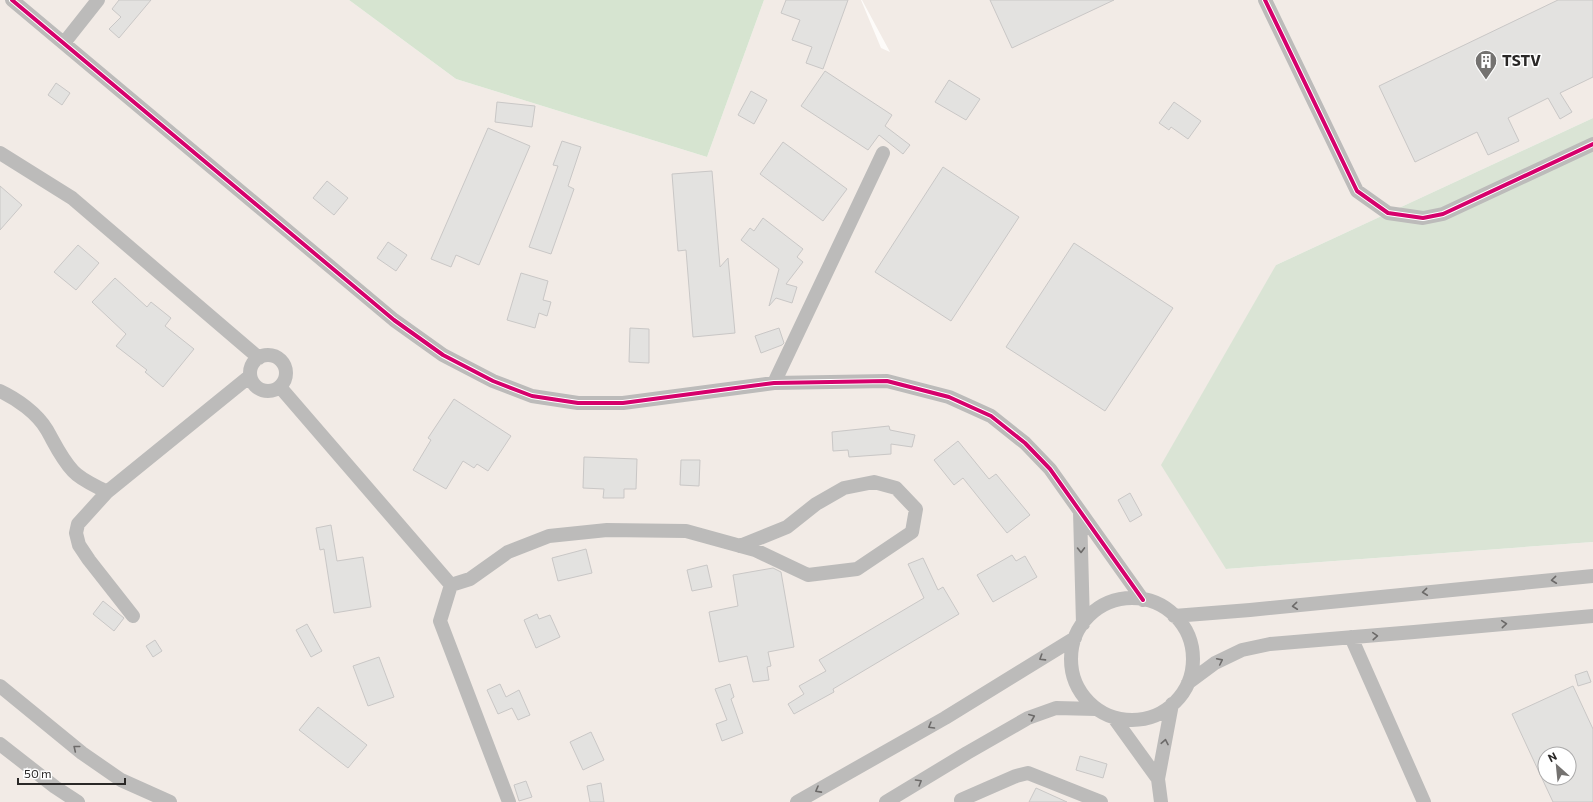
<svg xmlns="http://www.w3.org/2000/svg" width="1593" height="802" font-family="Commissioner,sans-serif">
	<rect width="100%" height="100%" fill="#fdfbf9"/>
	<path fill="#f2ebe6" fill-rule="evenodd" d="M0 0H349L456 79 707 157 764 0H861L881 48 890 52 862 0H1593V118L1276 265 1226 569 1593 542V802H0ZM1545 754H1569V778H1545Z"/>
	<path fill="#dae4d5" d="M1593 118V542L1226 569 1161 465 1276 265Z"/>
	<path fill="#d6e4d0" d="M349 0H764L707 157 456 79Z"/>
	<path fill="#e3e2e0" stroke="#c9c7c6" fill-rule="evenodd" d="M119 0H151L119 38 109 29 121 17 112 9Z
		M786 0H848L823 69 806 63 812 47 792 40 800 20 781 13Z
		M990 0H1114L1012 48Z
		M1558 0H1593V77L1560 93 1572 112 1560 119 1548 98 1508 118 1519 141 1488 155 1477 132 1415 162 1379 86Z
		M825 71 892 115 885 126 910 145 903 154 879 135 868 150 801 106Z
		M949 80 980 99 966 120 935 102Z
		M56 83 70 93 62 105 48 95Z
		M751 91 767 100 754 124 738 115Z
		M497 102 535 106 532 127 495 122Z
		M1174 102 1201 121 1188 139 1171 127 1169 130 1159 123Z
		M488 128 530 146 479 265 456 255 451 267 431 259Z
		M562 141 581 147 568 186 574 189 551 254 529 247 558 166 553 165Z
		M783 142 847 189 823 221 760 174Z
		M943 167 1019 217 951 321 875 272Z
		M712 171 720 267 728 258 735 333 693 337 686 250 678 251 672 174Z
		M327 181 348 198 334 215 313 198Z
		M0 186 22 205 0 230Z
		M763 218 803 249 797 257 803 262 786 284 797 287 792 303 776 298 769 306 779 269 741 240 750 228 754 231Z
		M388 242 407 255 396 271 377 258Z
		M1074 243 1173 308 1105 411 1006 347Z
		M78 245 99 263 76 290 54 272Z
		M521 273 548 281 543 300 551 302 547 316 539 313 535 328 507 320Z
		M115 278 147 307 151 302 171 318 165 326 194 349 163 387 145 372 147 370 116 346 126 334 92 302Z
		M630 328 649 329V363L629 362Z
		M779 328 784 343 782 345 761 353 755 336Z
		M454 399 511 436 488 471 477 464 474 468 463 461 446 489 413 470 431 440 428 438Z
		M889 426 890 430 915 435 912 447 891 444V454L849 457 848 450 833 451 832 432Z
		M958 441 989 479 996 474 1030 515 1007 533 963 478 954 485 934 460Z
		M584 457 637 459 636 489H624V498H603L604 489 583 488Z
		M681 460H700L699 486 680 485Z
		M1130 493 1142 515 1130 522 1118 500Z
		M331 525 337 561 363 557 371 607 334 613 324 549 320 550 316 528Z
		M586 549 592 573 558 581 552 558Z
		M1012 555 1016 561 1025 556 1037 577 993 602 977 575Z
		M923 558 938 590 943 587 959 614 833 689 834 692 794 714 788 704 804 694 799 686 826 671 819 660 924 598 908 564Z
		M707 565 712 587 692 591 687 570Z
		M773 568 781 572 794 647 768 652 771 666 767 667 769 680 753 682 747 656 719 662 709 612 738 606 733 575Z
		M103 601 124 618 114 631 93 614Z
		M537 614 539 619 550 615 560 637 536 648 524 620Z
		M307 624 322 651 311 657 296 630Z
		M155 640 162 651 153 657 146 646Z
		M379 657 394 697 368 706 353 666Z
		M1587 671 1591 682 1578 686 1575 675Z
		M500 684 506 697 519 690 530 715 518 720 512 708 498 714 487 690Z
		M730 684 734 697 731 699 743 733 722 741 716 724 727 720 715 689Z
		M1573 686 1593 729V802H1553L1512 714ZM1545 754H1569V778H1545Z
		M318 707 367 745 348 768 299 730Z
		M591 732 604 760 583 770 570 742Z
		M1080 756 1107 764 1103 778 1076 770Z
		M526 781 532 797 519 801 514 785Z
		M601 783 604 802H590L587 786Z
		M1036 788 1067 802H1029Z"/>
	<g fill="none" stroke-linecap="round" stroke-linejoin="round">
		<path stroke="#bcbbba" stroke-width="14" d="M12 0 394 320 443 355 493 381 532 396 578 403H623L774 383 887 381 949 397 991 416 1025 443 1050 469 1143 600
			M1265 0 1357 191 1388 213 1423 218 1443 214 1593 144
			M64 43 98 0
			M0 153 72 198 259 358
			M250 373a18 18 0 1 1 36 0a18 18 0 1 1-36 0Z
			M774 383 883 153
			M280 387 451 585 470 579 508 552 549 536 607 530 686 531 755 550 808 575 857 569 912 532 916 509 896 488 874 482 844 488 816 504 787 527 740 546
			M0 391C17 399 37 413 47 430 55 444 61 458 73 471 81 480 96 486 107 492
			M1080 511 1083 624
			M451 585 440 621 509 802
			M1071 659a61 61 0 1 1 122 0a61 61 0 1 1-122 0Z
			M133 616 89 560 79 545 76 533 78 524 107 492 250 376
			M1174 616 1250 610 1593 576
			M1351 637 1424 802
			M1188 683 1215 663 1242 650 1270 644 1414 632 1593 616
			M0 686 82 753 121 780 170 802
			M1114 718 1158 779
			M0 744 55 787 78 802
			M961 800 1016 776 1028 773 1101 802
			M797 802 945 718 1075 638
			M886 802 967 753 1028 718 1056 708 1096 709
			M1161 802 1158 779 1172 704"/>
		<g stroke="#fff" stroke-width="6">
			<path id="cycleway" d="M12 0 394 320 443 355 493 381 532 396 578 403H623L774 383 887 381 949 397 991 416 1025 443 1050 469 1143 600
				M1265 0 1357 191 1388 213 1423 218 1443 214 1593 144"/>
		</g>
		<use href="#cycleway" stroke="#d6006c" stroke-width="4"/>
	</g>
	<defs><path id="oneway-chevron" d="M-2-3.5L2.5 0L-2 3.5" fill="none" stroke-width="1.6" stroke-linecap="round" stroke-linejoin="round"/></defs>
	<g stroke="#6c6a69">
		<use href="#oneway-chevron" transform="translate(1081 550) rotate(89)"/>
		<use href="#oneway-chevron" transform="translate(1554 580) rotate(174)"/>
		<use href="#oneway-chevron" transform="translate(1425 592) rotate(174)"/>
		<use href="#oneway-chevron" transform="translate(1295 606) rotate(174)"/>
		<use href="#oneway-chevron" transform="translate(1504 624) rotate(-5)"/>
		<use href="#oneway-chevron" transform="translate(1375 636) rotate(-4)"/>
		<use href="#oneway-chevron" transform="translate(1042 658) rotate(148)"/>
		<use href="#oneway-chevron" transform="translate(1220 661) rotate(-26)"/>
		<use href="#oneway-chevron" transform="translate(1032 717) rotate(-22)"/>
		<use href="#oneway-chevron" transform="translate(931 726) rotate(150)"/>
		<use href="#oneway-chevron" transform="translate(1165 742) rotate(-79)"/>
		<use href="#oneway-chevron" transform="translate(76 748) rotate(-141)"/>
		<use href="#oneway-chevron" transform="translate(919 782) rotate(-31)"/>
		<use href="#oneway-chevron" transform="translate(818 790) rotate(151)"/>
	</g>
	<defs>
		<g id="building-pin" transform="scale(1.15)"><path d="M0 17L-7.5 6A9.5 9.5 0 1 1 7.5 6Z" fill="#747270" stroke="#fff"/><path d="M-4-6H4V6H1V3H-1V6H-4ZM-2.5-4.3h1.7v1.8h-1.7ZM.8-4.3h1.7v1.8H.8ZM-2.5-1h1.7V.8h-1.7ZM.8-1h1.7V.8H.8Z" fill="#fff"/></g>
	</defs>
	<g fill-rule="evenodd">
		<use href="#building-pin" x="1486" y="61"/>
	</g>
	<g text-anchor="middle" stroke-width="3" stroke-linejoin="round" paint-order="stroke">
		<g font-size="15" font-weight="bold" fill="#2a2827" stroke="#fff" text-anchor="start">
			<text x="1502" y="66">TSTV</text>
		</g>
	</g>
	<g transform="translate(1557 766) rotate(333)"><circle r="19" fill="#ffffff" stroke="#aaa9a9"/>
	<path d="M0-3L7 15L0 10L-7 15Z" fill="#747270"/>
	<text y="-6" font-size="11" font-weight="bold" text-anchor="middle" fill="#2a2827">N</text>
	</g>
	<path d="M18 778v6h107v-6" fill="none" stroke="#2a2827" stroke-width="2"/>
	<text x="24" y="778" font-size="12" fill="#2a2827" stroke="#ffffff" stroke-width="3" paint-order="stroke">50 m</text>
</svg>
